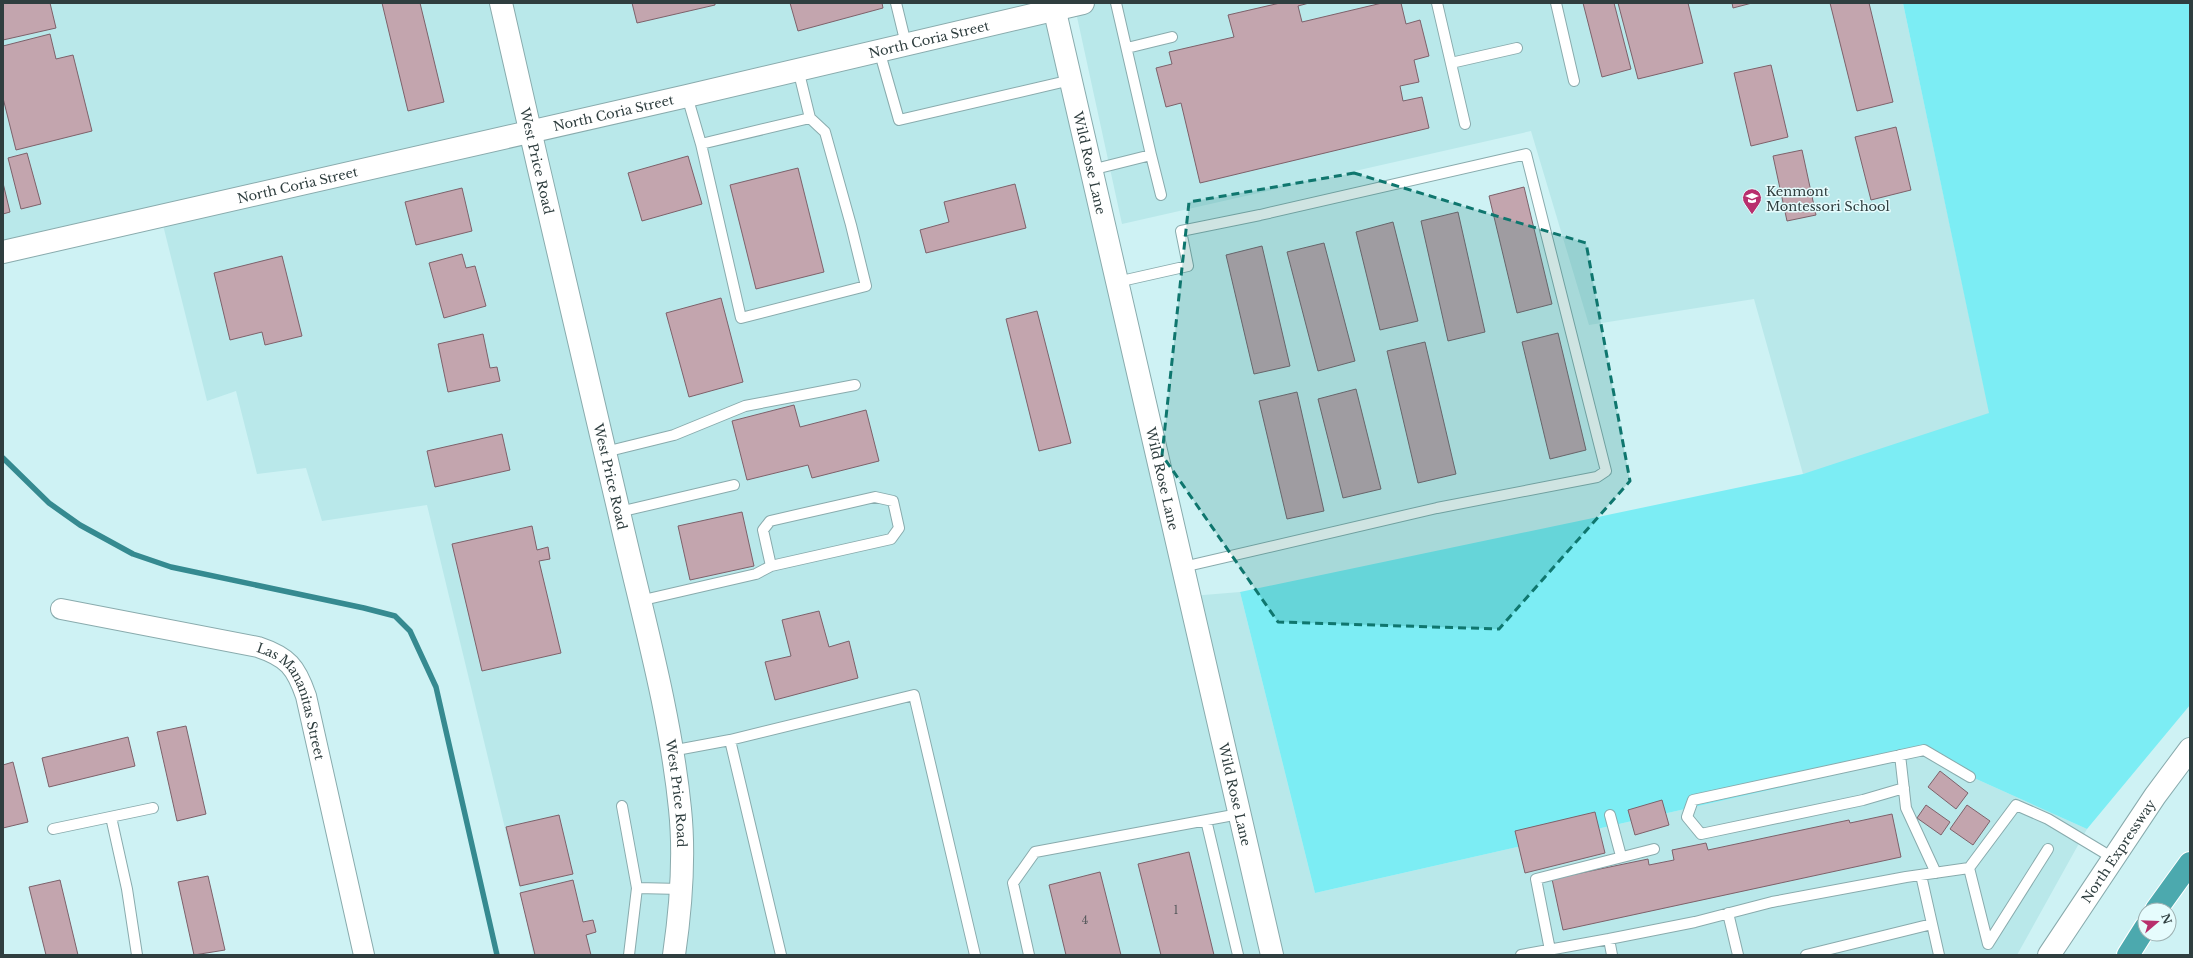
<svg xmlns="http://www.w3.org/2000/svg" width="2193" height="958" font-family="'Libre Baskerville',serif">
	<rect width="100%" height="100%" fill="#cef2f4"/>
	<path fill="#b9e8ea" d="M3 3H1041L1179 597 1240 592 1315 893 1923 755 2087 829 2017 955H533L524 907 427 505 322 521 306 468 257 474 236 391 207 401 158 205 3 240Z
		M1074 3H1903L1992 425 1803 474 1754 299 1589 325 1531 131 1122 224Z"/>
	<path fill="#7cedf4" d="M1903 3H2190V705L2087 829 1923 755 1315 893 1240 592 1803 474 1989 413Z"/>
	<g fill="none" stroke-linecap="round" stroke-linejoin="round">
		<path stroke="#358a90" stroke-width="5.5" d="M3 458 49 503 80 525 133 554 171 567 364 608 395 616 410 631 436 687 497 955"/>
	</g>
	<path fill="#c3a5ae" stroke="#7d616a" d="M3 3H50L56 28 3 40Z
		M382 3H420L444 102 408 111Z
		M632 3H715V5L637 23Z
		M790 3H882L883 8 798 31Z
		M1280 3H1309L1298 6 1302 22 1382 3H1401L1406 24 1420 20 1429 56 1414 60 1419 82 1400 86 1403 101 1422 97 1429 128 1200 183 1181 103 1166 107 1156 68 1172 64 1169 52 1234 37 1228 15Z
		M1583 3H1614L1631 69 1602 77Z
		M1618 3H1688L1703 63 1638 79Z
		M1732 3H1752L1733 8Z
		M1830 3H1869L1893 102 1857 111Z
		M50 34 56 59 73 55 92 131 16 150 3 98V46Z
		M1771 65 1788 137 1751 146 1734 73Z
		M1896 127 1911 190 1871 200 1855 137Z
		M1802 150 1816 215 1787 221 1773 156Z
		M27 153 41 204 21 209 8 158Z
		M688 156 702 204 642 221 628 173Z
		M798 168 824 272 756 289 730 185Z
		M3 183 10 212 3 214Z
		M1015 184 1026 228 926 253 920 230 949 222 944 202Z
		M1524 187 1552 304 1517 313 1489 196Z
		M462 188 472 231 416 245 405 202Z
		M1458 212 1485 332 1448 341 1421 221Z
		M1393 222 1418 321 1380 330 1356 232Z
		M1324 243 1355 361 1318 371 1287 252Z
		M1262 246 1290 366 1254 374 1226 255Z
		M462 254 466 268 475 266 486 306 444 318 429 263Z
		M282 256 302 336 265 345 262 332 230 340 214 273Z
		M721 298 743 382 689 397 666 313Z
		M1037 311 1071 443 1039 451 1006 319Z
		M1558 333 1586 450 1550 459 1522 342Z
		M483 334 490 368 497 367 500 381 448 392 438 344Z
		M1425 342 1456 474 1418 483 1387 351Z
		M1356 389 1381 489 1343 498 1318 399Z
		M1297 392 1324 511 1287 519 1259 401Z
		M794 405 800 427 866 410 879 461 812 478 808 465 747 480 732 421Z
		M502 434 510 470 435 487 427 451Z
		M742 512 754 566 690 580 678 526Z
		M532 526 537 550 548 547 550 559 539 561 561 653 482 671 452 544Z
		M819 611 829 647 849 641 858 678 775 700 765 662 791 656 782 620Z
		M186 726 206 814 177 821 157 732Z
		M128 737 135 766 49 787 42 758Z
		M13 762 28 822 3 828V765Z
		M1940 771 1968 793 1956 809 1928 787Z
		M1662 800 1669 825 1635 835 1628 810Z
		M1926 805 1950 822 1941 835 1917 818Z
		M1967 805 1990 821 1973 845 1950 829Z
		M1595 812 1605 853 1525 873 1515 831Z
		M1892 814 1901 857 1563 930 1552 879 1648 859 1649 865 1674 860 1672 850 1706 843 1708 850 1849 820 1850 823Z
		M559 815 573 874 520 886 506 827Z
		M1189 852 1214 955H1161L1138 864Z
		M1100 872 1121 955H1066L1049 885Z
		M208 876 225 950 194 955 178 882Z
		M60 880 78 955H46L29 887Z
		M573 880 583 922 593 920 596 932 586 935 591 955H535L520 893Z"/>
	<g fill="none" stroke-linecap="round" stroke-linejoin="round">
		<g stroke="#89abad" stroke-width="12">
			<path id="service" d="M896 3 906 44
				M1437 3 1465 124
				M1556 3 1574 81
				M1127 48 1172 37
				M879 50 899 120 1071 80
				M1451 63 1517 48
				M687 96 701 144 741 318 866 286 851 225 825 132 810 118 798 69
				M701 144 810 118
				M1151 155 1161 195
				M1091 170 1151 155 1116 3
				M1117 282 1188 266 1181 231 1260 215 1526 154 1606 471 1597 477 1437 508 1183 567
				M605 452 674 435 745 406 855 385
				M619 512 734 485
				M639 601 756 574 771 566 763 530 770 521 875 497 893 501 899 528 891 539 771 566
				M730 740 914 695 975 955
				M671 751 730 740 781 955
				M1900 755 1906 808 1936 873
				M1904 788 1863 800 1701 834 1687 817 1693 800 1924 750 1970 777
				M622 806 637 888
				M1610 815 1621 856
				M111 817 127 889 137 955
				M1206 820 1238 955
				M53 829 153 808
				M2048 849 1988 944 1969 868 2016 805 2048 819 2113 858
				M1921 875 1939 955
				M1728 913 1738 955
				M1550 950 1536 879 1654 849
				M629 955 637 888 681 889
				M1029 955 1013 883 1035 852 1239 814
				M1521 955 1609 939
				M1612 955 1609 939 1695 922 1772 902 1906 877 1969 868
				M1806 955 1932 924"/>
		</g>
		<g stroke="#89abad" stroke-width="22">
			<g id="minor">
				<path id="s1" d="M61 609 258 647C288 657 296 667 306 696L364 955"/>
			</g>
		</g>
		<g stroke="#89abad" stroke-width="24">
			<g id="tertiary">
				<path id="s2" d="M1053 3 1272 955"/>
				<path id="s3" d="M3 252 687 96 1083 3"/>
			</g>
		</g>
		<g stroke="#89abad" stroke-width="24">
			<g id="secondary">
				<path id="s4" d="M501 3C539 173 580 343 619 512 641 610 670 709 680 809 685 857 681 907 674 955"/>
				<path id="s5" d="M2049 955 2155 796 2190 749"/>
			</g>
		</g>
		<g stroke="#fff" stroke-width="24">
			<path id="motorway" d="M2156 910 2190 863
				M2128 955 2145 928"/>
		</g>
		<use href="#service" stroke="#fff" stroke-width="10"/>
		<use href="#minor" stroke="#fff" stroke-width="20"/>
		<use href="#tertiary" stroke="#fff" stroke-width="22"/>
		<use href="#secondary" stroke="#fff" stroke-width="22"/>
		<use href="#motorway" stroke="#4ca9ae" stroke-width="22"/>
	</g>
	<path fill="#0f766e" fill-opacity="0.2" stroke="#0f766e" stroke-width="3" stroke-dasharray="8 5" stroke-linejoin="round" d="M1354 173 1586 243 1630 481 1499 629 1278 622 1162 455 1189 202Z"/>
	<defs>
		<g id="school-pin" transform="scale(1)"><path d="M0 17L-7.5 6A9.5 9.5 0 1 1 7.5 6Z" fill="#b82f6d" stroke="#e6fcfd"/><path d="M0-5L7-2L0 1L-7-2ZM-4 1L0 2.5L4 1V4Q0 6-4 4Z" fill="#fff"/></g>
	</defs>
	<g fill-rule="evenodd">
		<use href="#school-pin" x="1752" y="198"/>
	</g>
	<g text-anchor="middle" stroke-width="3" stroke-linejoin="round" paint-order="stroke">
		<g font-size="11" fill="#54585b">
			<text x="1176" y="914">1</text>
			<text x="1085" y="924">4</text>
		</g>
		<g font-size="13" fill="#2f3e3f" stroke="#e6fcfd">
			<text dy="5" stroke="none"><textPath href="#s3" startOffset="950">North Coria Street</textPath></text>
			<text dy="5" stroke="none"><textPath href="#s3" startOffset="626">North Coria Street</textPath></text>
			<text dy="5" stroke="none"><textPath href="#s4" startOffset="162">West Price Road</textPath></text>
			<text dy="5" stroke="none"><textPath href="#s2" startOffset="164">Wild Rose Lane</textPath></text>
			<text dy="5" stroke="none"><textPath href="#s3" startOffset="302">North Coria Street</textPath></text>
			<text dy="5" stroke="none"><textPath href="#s4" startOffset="486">West Price Road</textPath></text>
			<text dy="5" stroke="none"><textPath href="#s2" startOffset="488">Wild Rose Lane</textPath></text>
			<text dy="5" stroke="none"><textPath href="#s1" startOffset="269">Las Mananitas Street</textPath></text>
			<text dy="5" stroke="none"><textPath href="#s4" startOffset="810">West Price Road</textPath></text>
			<text dy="5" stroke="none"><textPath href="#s2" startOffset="812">Wild Rose Lane</textPath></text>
			<text dy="5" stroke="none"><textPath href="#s5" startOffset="125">North Expressway</textPath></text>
		</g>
		<g font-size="13" fill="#2f3e3f" stroke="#e6fcfd" text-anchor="start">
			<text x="1766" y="196">Kenmont<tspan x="1766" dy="15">Montessori School</tspan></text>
		</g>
	</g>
	<rect width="2193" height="958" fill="none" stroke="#2f3e3f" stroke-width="8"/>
	<g transform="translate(2157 922) rotate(71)"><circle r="19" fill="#e6fcfd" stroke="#9db0b1"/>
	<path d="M0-3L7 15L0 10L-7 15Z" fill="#b82f6d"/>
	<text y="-6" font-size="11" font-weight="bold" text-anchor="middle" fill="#2f3e3f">N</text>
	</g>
</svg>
